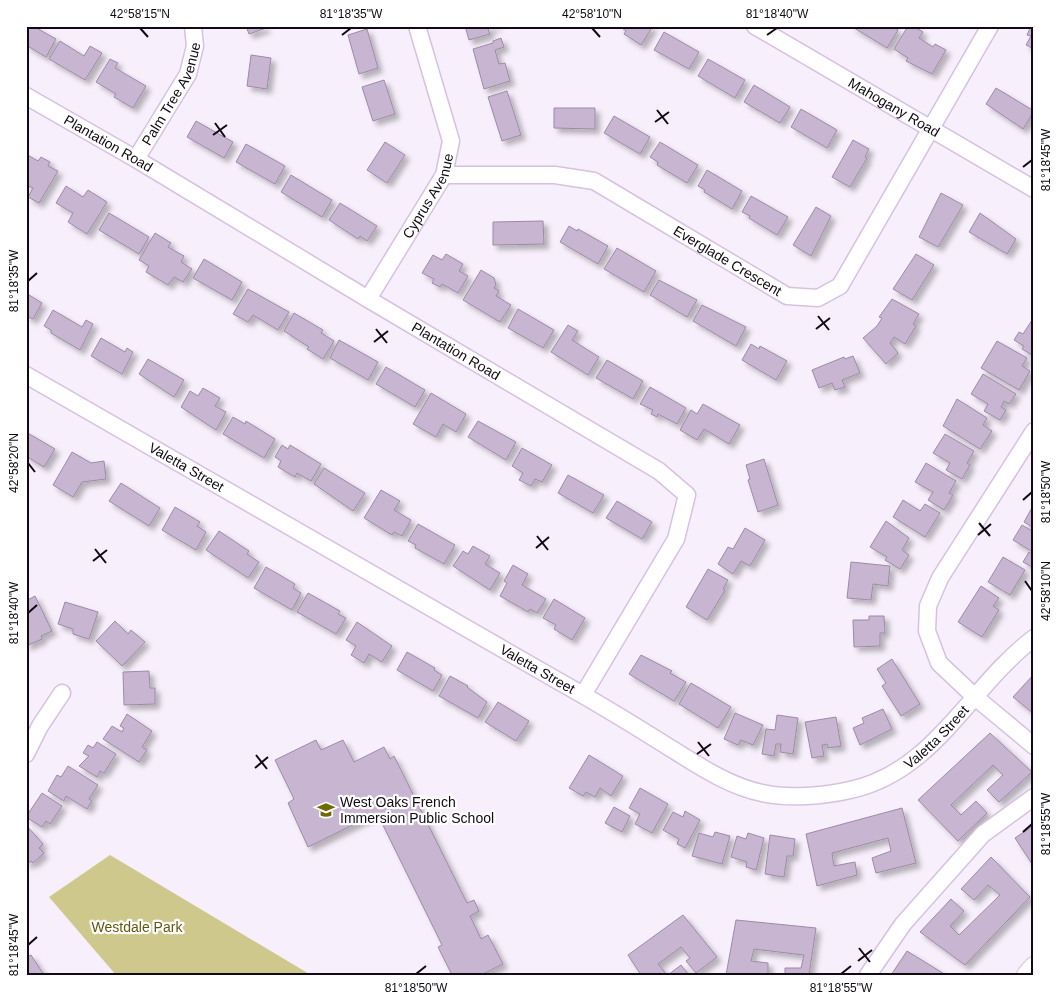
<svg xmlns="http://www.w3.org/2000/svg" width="1060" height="1001" font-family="Helvetica,sans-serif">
	<defs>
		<filter id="shadow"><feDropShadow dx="4.5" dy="4.5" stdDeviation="2.5" flood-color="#0004"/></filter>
	</defs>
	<rect width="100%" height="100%" fill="#f7effb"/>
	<path fill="#cec88d" d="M110 855 311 975H116L49 897Z"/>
	<path fill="#c8b5d2" stroke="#9d8aa6" filter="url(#shadow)" d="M26 26H33L56 39 46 57 26 45Z
		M246 26H265L266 28 249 34Z
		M465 26H497L488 29 490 34 469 40Z
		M619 26H653L641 45 624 34 626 31Z
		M851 26H892L898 30 887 48Z
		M908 26H913L923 32 919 38 933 47 935 44 946 50 932 74 906 61 908 58 894 49Z
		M1031 26H1034V49L1026 45 1031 36 1027 35Z
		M367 29 378 68 359 74 348 35Z
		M664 32 699 52 689 69 654 50Z
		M501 38 504 47 495 50 499 64 505 63 510 81 484 89 473 49 493 43V41Z
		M60 41 84 56 90 46 102 53 85 80 49 59Z
		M251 55 271 58 267 89 247 86Z
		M110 59 118 63 115 68 146 86 133 108 114 97 116 94 96 82Z
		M708 59 745 80 735 98 698 76Z
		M384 80 395 114 373 121 362 87Z
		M754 85 790 107 780 123 744 102Z
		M996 88 1034 111 1023 129 986 104Z
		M507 91 521 135 502 141 488 97Z
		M554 108H595V129L554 128Z
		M801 109 837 130 827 148 791 127Z
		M614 116 650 137 640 154 604 133Z
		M196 121 233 142 224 158 187 137Z
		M853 140 869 149 865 157 867 158 850 187 832 177Z
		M385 142 405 155 387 183 367 170Z
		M660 142 698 165 687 183 657 165 658 162 650 157Z
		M246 144 285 166 275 184 236 162Z
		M26 154 38 161 41 157 50 162 48 166 58 171 39 203 28 197 33 188 26 185Z
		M707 170 742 191 732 209 704 192 705 190 698 186Z
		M291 175 332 200 322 217 281 192Z
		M66 186 83 197 88 190 107 202 87 234 68 222 73 213 56 203Z
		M941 193 963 205 938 247 919 237Z
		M751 196 788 217 777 235 749 218 750 216 742 212Z
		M340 203 377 226 367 241 360 236 358 239 329 220Z
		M816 207 831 216 811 256 793 245Z
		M109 213 149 237 139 254 99 230Z
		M980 213 1016 239 1007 254 969 232Z
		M543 221 544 244 493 245V222Z
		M569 226 577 231 578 229 608 246 598 264 560 242Z
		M155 233 171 243 168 247 184 256 181 262 192 269 183 282 174 277 168 285 146 272 149 266 139 260Z
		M617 248 656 271 644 292 604 269Z
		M446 254 463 264 459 271 468 276 458 293 442 284 440 287 432 283 434 279 422 273 433 255 442 260Z
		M916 254 934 265 912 300 893 289Z
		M204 259 242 282 232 300 193 278Z
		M481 270 494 278 496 285 494 288 499 291 496 296 511 305 500 322 463 300Z
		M659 280 697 300 687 317 650 295Z
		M248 289 289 312 278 330 253 315 248 322 233 314Z
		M26 293 42 303 33 319 26 316Z
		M892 299 919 314 913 324 916 326 905 344 894 337 890 343 898 353 886 364 863 338 877 326 882 318 879 317Z
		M702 305 746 327 736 346 693 321Z
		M518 309 554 330 543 348 508 328Z
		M53 310 82 327 86 320 93 324 80 350 51 333V330L44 326Z
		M294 313 323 330 321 333 334 341 323 359 307 349 309 347 284 331Z
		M1034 317V356L1022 349 1024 346 1014 340 1019 332 1023 334Z
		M568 325 578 331 572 340 599 357 588 375 551 352Z
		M101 338 125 352 127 348 133 352 122 374 91 356Z
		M339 340 378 362 368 380 330 358Z
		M997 341 1027 358 1022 366 1030 371 1019 390 981 368Z
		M751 344 759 349 760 346 787 361 776 380 742 360Z
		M853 356 860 373 842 380 845 387 835 390 832 383 819 388 812 370 844 357 845 359Z
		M148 359 184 380 174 397 139 374Z
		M607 360 643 381 633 399 596 378Z
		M386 367 425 390 415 407 376 384Z
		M983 374 1016 394 1009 404 1004 401 1001 407 1006 410 1000 420 984 411 988 404 971 394Z
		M650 387 686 408 677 424 658 414 657 417 651 414 653 410 640 404Z
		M203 388 220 398 215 406 226 412 216 430 181 407 190 391 198 396Z
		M431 393 466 414 456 432 443 424 436 437 413 424Z
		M957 399 987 418 983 425 992 431 980 449 943 426Z
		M703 404 740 425 729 444 704 429 697 440 680 430 691 410 697 414Z
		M233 417 245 424 246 421 275 439 264 458 223 434Z
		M478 421 516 442 506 460 468 437Z
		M26 432 55 449 44 467 26 456Z
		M945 434 974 451 967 463 970 465 962 479 946 470 950 463 933 453Z
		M282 445 288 449 290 445 321 464 311 481 297 473 295 477 278 467 281 461 275 457Z
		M522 448 552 465 542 482 535 479 531 486 519 480 523 473 512 466Z
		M72 452 91 463 104 461 106 479 82 482 73 497 53 485Z
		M764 459 778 505 758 512 748 480 750 479 746 465Z
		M926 463 956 481 949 493 953 495 944 510 928 500 933 492 915 482Z
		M324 468 365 493 353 511 314 484Z
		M568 475 604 495 593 513 558 493Z
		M121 483 160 508 149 526 109 501Z
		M381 490 400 501 394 510 411 520 402 536 394 532 392 535 364 518Z
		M903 500 920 511 925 504 940 513 925 537 893 517Z
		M617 501 652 522 642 539 606 518Z
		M1034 504V528L1024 522Z
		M175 507 200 522 197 526 206 532 196 550 162 530Z
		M886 521 909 538 902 550 909 555 900 569 885 560 887 557 870 547Z
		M418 524 455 545 444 564 415 548 416 545 408 541Z
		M1022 525 1034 532V568L1023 562 1029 552 1032 554 1033 552 1013 540Z
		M745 528 765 540 750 566 741 561 733 574 718 564 728 547 733 549Z
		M219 531 249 551 247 554 259 562 248 578 206 550Z
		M473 546 490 556 485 564 500 573 490 590 453 566 463 551 468 554Z
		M1003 557 1025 570 1010 595 988 582Z
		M851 562 890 566 888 586 873 584 871 600 847 598Z
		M513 565 528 574 522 585 546 599 537 613 530 609 528 612 500 596 507 583 504 581Z
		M266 567 295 584 293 588 301 593 292 610 254 588Z
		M708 569 728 580 723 589 725 590 707 620 686 607Z
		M981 586 999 598 993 606 999 610 982 637 958 622Z
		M308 593 340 611 338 614 346 618 336 634 297 612Z
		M35 596 52 631 41 636 42 639 26 646V601Z
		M554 599 585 618 572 640 554 629 556 625 543 618Z
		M65 602 98 612 89 639 73 634V629L58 624Z
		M869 616H884L885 633H880V646L854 647 853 620H869Z
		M115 621 128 634 131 630 145 642 122 666 96 641Z
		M357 622 392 646 382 662 369 654 364 663 351 655 356 646 346 640Z
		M407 652 435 668 434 670 442 675 433 691 397 670Z
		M641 655 672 671 670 673 686 682 674 701 629 674Z
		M892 659 920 704 901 716 882 686 886 683 877 669Z
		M149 671 150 688H155V704L124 705 123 672Z
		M1034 674V714L1013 697Z
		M450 676 468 686 467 687 487 702 478 718 439 696Z
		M691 683 731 707 718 728 679 704Z
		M498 702 529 721 516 741 485 722Z
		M883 709 892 729 860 745 853 728 864 723 862 718Z
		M735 713 763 725 753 745 741 740 738 745 724 739Z
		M127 714 152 731 142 747 147 750 139 762 103 739 112 726 122 732 124 728 120 726Z
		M777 715 798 718 793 754 780 752 781 744H776L774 756 762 754 766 729 775 730Z
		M836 717 841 746 828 748 827 744 822 745 824 756 812 758 805 722Z
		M990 733 1032 772 999 802 987 790 1003 775 993 765 951 805 961 815 976 801 987 813 958 841 918 800Z
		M316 740 321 750 343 740 354 762 384 747 390 759 394 756 467 903 474 900 479 911 470 916 481 939 488 935 503 964 481 975H452L438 947 442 945 377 813 308 847 288 803 294 799 275 760Z
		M97 742 116 754 104 773 100 771 97 777 79 766 89 756 83 753 88 745 93 748Z
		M589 755 623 776 611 796 600 788 595 797 586 792 583 796 569 788Z
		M68 766 98 785 89 799 92 801 87 809 66 796 64 801 48 791 57 775 61 777Z
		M640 788 668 804 652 833 635 824 640 814 629 808Z
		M42 793 62 806 50 824 46 821 42 827 26 817Z
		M614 807 630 816 622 832 605 823Z
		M902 808 916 863 876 873 872 858 891 851 888 838 832 853 834 866 855 862 857 875 817 886 806 834Z
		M685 811 700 820 685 848 677 844 679 839 663 830 673 812 683 817Z
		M1034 825V867L1015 838Z
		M27 826 43 844 39 848 44 853 33 863 31 861 26 865Z
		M715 832 730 836 722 864 692 856 699 833 713 837Z
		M748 833 764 838 756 870 746 867 747 862 731 857 737 836 746 839Z
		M770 835 795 839 793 856H787L784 877 765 874Z
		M991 857 1030 897 965 965 920 932 951 899 964 911 950 926 959 935 1000 895 988 885 974 900 961 889Z
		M683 915 717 957 696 973 686 961 690 958 681 947 658 964 667 975H641L628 955Z
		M736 920 816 928 809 975H785V968H801L804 955 754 949 751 961 768 963V975H726Z
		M907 951 946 975H891Z
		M31 955 44 975H26V957Z
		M681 965 689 975H668Z"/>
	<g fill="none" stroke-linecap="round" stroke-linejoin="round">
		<g stroke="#d6c2e0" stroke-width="19">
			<g id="minor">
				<path id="s1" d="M755 26 1034 189"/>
				<path id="s2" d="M26 96 136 159 368 299 659 471 687 495 676 539 583 695"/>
				<path id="s3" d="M136 159 188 74 195 46 193 26"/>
				<path id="s4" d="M444 175H555L594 181 787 296 818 298 840 286 990 26"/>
				<path id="s5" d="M368 299 444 175 451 141 417 26"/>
				<path id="s6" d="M26 375C204 477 382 579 560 682 596 702 632 724 667 746 696 764 728 786 762 793 787 799 825 796 850 790 935 772 970 686 1034 638"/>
				<path d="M1034 431 940 578 928 606 927 631 939 663 975 697 1034 746"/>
				<path d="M26 754 40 726 62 693"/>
				<path d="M868 975 903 924 983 834 1034 797"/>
			</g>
		</g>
		<g stroke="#d6c2e0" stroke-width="22">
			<path id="major" d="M1027 975 1034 967"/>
		</g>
		<use href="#minor" stroke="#fff" stroke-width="16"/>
		<use href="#major" stroke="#fff" stroke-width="20"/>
	</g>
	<path fill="none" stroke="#110a14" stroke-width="2" d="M140 28 148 37M592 28 600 37M342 35 351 28M767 35 777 28M657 110 668 124M655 122 669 112M215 123 225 137M213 135 227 125M1023 167 1032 160M28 281 37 273M818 316 829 330M376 329 387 343M816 329 830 318M374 342 388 331M28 463 35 472M1023 500 1032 492M979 523 990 536M978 535 991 524M537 536 548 550M536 548 549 537M95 549 106 563M93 561 107 550M1025 581 1032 591M28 613 37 605M698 742 709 756M697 754 711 744M256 755 267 769M255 768 268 757M1023 832 1032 824M28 945 37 937M859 948 870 962M858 961 872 950M416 974 426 966M841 974 851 966"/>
	<defs>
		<g id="school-bare" transform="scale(1.35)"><path d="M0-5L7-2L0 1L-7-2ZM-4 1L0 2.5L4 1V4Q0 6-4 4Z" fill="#726800" stroke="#fff" stroke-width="2.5" paint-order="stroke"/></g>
	</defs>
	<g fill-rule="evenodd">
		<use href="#school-bare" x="326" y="810"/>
	</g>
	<g text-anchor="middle" stroke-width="4.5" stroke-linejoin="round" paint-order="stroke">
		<g font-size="14" fill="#110a14" stroke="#fff">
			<text dy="5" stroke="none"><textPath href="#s3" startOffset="75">Palm Tree Avenue</textPath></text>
			<text dy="5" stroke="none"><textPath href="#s1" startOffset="161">Mahogany Road</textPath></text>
			<text dy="5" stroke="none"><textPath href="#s2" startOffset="95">Plantation Road</textPath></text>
			<text dy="5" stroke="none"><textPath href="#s5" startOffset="120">Cyprus Avenue</textPath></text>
			<text dy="5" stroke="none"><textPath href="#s4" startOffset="306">Everglade Crescent</textPath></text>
			<text dy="5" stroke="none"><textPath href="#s2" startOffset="500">Plantation Road</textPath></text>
			<text dy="5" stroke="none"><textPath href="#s6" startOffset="185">Valetta Street</textPath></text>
			<text dy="5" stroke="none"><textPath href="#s6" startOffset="590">Valetta Street</textPath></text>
			<text dy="5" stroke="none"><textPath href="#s6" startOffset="1039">Valetta Street</textPath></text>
		</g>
		<g font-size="14" fill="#110a14" stroke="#fff" text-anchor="start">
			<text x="340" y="807">West Oaks French<tspan x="340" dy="16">Immersion Public School</tspan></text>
		</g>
		<g font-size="14" fill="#5f570e" stroke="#fff">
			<text x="137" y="932">Westdale Park</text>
		</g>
	</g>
	<rect width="1060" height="1001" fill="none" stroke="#ffffff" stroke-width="55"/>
	<rect x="28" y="28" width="1004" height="946" fill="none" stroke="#110a14" stroke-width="2"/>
	<g font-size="12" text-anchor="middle" fill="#110a14">
		<text x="140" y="18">42°58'15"N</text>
		<text x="351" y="18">81°18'35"W</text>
		<text x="592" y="18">42°58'10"N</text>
		<text x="777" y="18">81°18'40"W</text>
		<text transform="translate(1046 160) rotate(-90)" y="4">81°18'45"W</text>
		<text transform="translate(14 281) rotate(-90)" y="4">81°18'35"W</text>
		<text transform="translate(14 463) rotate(-90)" y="4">42°58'20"N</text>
		<text transform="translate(1046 492) rotate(-90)" y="4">81°18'50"W</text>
		<text transform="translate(1046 591) rotate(-90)" y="4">42°58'10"N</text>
		<text transform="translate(14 613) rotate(-90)" y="4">81°18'40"W</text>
		<text transform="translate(1046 824) rotate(-90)" y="4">81°18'55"W</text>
		<text transform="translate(14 945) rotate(-90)" y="4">81°18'45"W</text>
		<text x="416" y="992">81°18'50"W</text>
		<text x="841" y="992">81°18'55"W</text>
	</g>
</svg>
